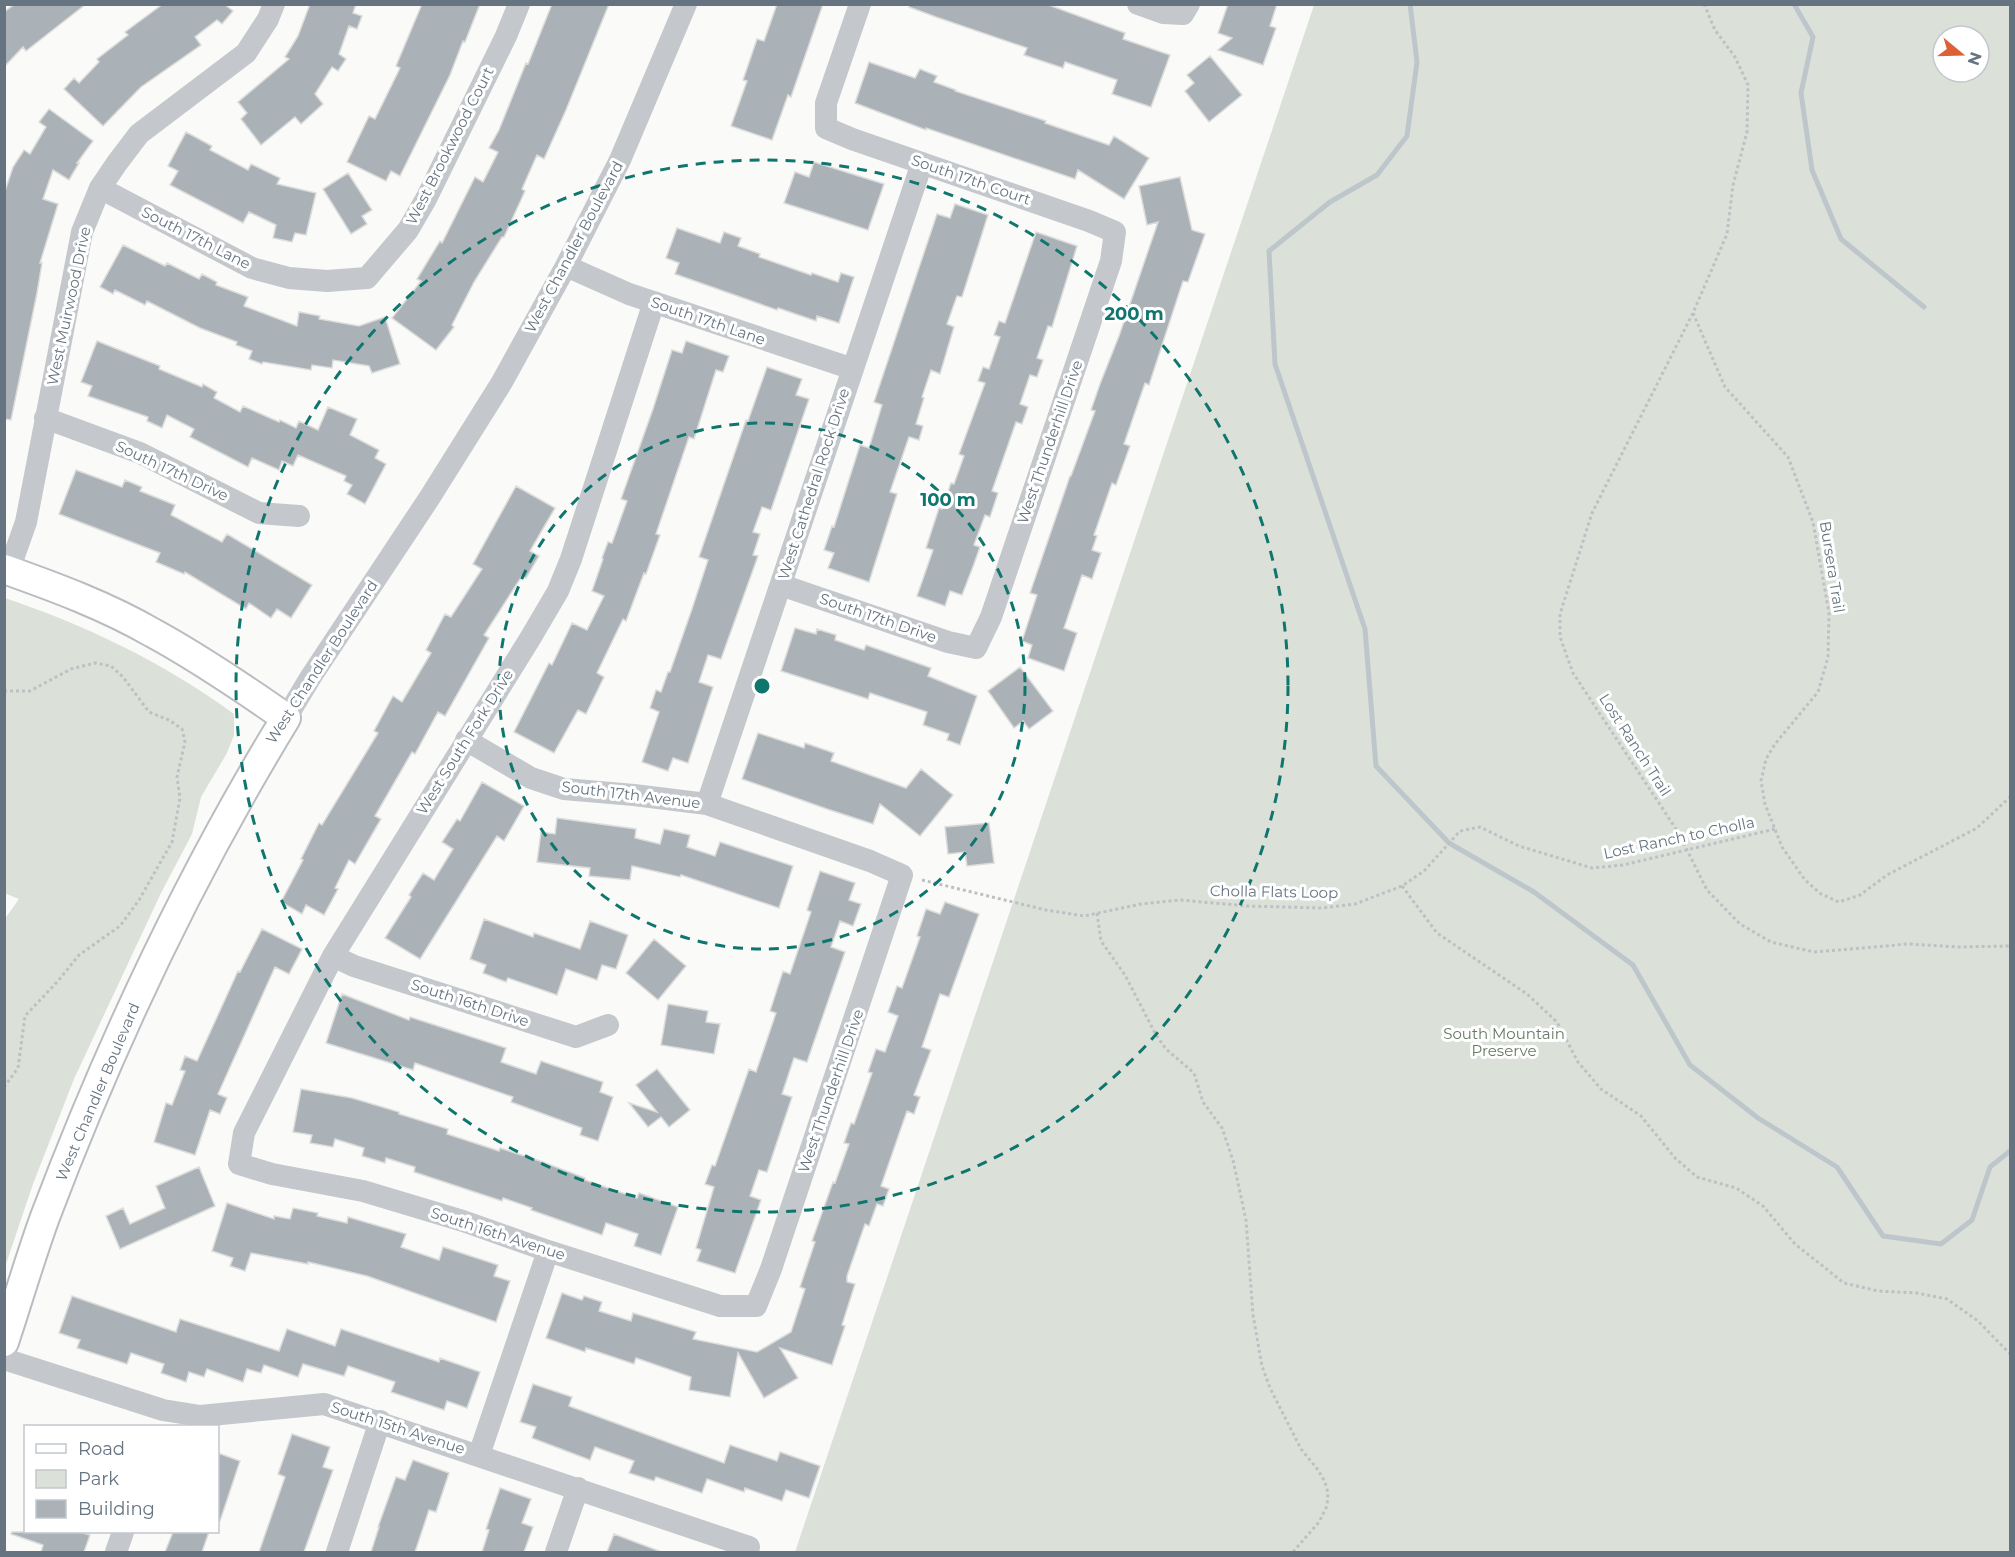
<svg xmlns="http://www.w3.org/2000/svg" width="2015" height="1557" font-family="Montserrat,sans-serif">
	<rect width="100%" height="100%" fill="#fafaf8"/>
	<path fill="#dbe1d9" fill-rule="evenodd" d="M1314 5H2010V1552H795ZM1943 36H1979V72H1943Z
		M5 598C85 625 165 663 234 714V735L227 753 201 797 192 834 161 893 74 1079 33 1184 5 1267 4 920 19 899 4 893Z"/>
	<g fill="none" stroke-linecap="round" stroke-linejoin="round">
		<path stroke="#bdc6cb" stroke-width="5" d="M1410 4 1417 62 1407 136 1377 175 1330 202 1269 251 1275 364 1365 629 1376 766 1449 843 1534 892 1633 965 1690 1065 1758 1118 1837 1167 1883 1236 1941 1244 1972 1220 1990 1167 2010 1151
			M1794 4 1813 37 1801 93 1812 170 1841 239 1924 307"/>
	</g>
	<path fill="#aab2b8" stroke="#dcdcda" stroke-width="1.5" d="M15 4H86L26 51 23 47 4 67V12Z
		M163 4H224L233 11 222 24 217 20 195 37 201 45 141 87 103 126 64 89 74 78 79 83 99 62 97 59 128 35 125 32Z
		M310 4H356L353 13 362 16 357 29 349 26 339 54 346 59 338 71 332 67 315 94 323 104 301 124 295 117 261 145 241 119 247 113 238 102 289 59 285 57 298 36Z
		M422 4H480L465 42 463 41 450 75 400 176 391 171 386 181 347 162 369 116 375 119 400 68 396 66Z
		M552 4H609L566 110 544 159 537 155 522 189 525 191 504 237H502L474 282 452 325 454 327 436 350 392 318 421 281 417 279 440 241 442 243 475 177 483 182 498 152 489 148 499 130 526 63 528 64Z
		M777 4H823L791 97 788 95 772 140 731 126 747 81 743 80 757 39 764 41Z
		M910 4H1046L1125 33 1123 39 1170 55 1151 107 1112 94 1117 80 1065 62 1063 68 1024 55 1027 48 936 17 909 7Z
		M1228 4H1277L1270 26 1276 28 1263 65 1218 50 1232 38 1218 33Z
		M1210 56 1242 95 1209 122 1185 91 1194 83 1187 75Z
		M869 62 915 78 920 69 937 76 934 82 956 90 955 91 1046 121 1045 123 1109 145 1114 136 1149 158 1124 199 1078 170 1075 179 926 128V130L855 103Z
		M49 109 93 141 77 163H79L69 180 53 170 43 199 58 204 40 263H42L37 293 11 420 4 419V194L13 167 24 150 30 154 46 127 39 122Z
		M186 132 212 146 210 150 248 170 251 164 280 178 277 184 316 193 306 235 295 233 292 242 273 238 276 225 249 212 243 223 170 185 178 171 168 166Z
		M814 162 884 184 868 230 784 203 795 172 809 177Z
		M348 173 372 210 362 216 367 224 351 234 323 189Z
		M1180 177 1192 230 1205 234 1188 282 1183 281 1149 385 1145 383 1124 444 1130 446 1116 485 1112 483 1094 535 1097 536 1092 550 1101 553 1092 579 1082 575 1064 628 1077 633 1064 671 1028 658 1032 645 1022 641 1037 595 1030 593 1070 476H1071L1095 411 1091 410 1100 384 1119 336 1158 222 1147 225 1139 186Z
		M955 204 988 215 962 297 957 296 947 324 954 327 940 374 931 370 922 397 924 398 916 424 923 426 919 440 909 437 890 492 897 494 869 582 828 568 834 553 824 550 832 526 834 527 860 445 869 448 882 405 874 402 937 214 950 218Z
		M677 228 720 243 724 232 741 238 738 246 760 254 759 257 811 275 812 273 838 282 841 273 854 277 839 323 817 316 816 321 778 308 777 310 675 274 679 263 666 258Z
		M1036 232 1077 246 1052 327 1048 326 1037 358 1043 360 1037 377 1030 375 1020 404 1028 407 1022 424 1016 422 992 491 998 493 990 517 985 515 974 545 980 547 974 564 962 595 950 591 945 606 917 596 933 550 926 548 939 508 942 509 951 483 954 484 964 456 959 454 985 383 978 381 983 367 989 369 1000 337 994 335 999 321 1005 323Z
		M123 245 165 266 167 263 199 279 202 274 217 282 216 285 248 297 244 306 297 326 299 312 320 316 319 319 359 326 385 317 400 364 372 373 369 366 333 360 332 368 312 365 311 370 263 362 262 364 249 359 252 351 236 345 237 342 200 328 147 301 145 305 115 290 113 294 100 287Z
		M97 341 160 366 159 369 202 387 203 384 217 392 214 398 240 412 243 406 279 422 280 420 296 428 299 421 318 430 328 407 357 419 350 435 379 450 375 458 386 464 365 504 347 494 352 485 344 481 346 476 298 455 293 466 282 461 279 470 252 458 248 467 190 437 194 429 167 415 162 428 147 421 148 417 88 396 92 386 81 382Z
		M686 341 729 356 723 372 716 370 694 439 689 437 656 534 660 535 646 574 644 573 626 621 623 619 597 673 604 677 586 714 578 710 554 753 514 732 549 663 552 665 572 623 587 630 604 596 592 591 603 559 602 558 608 542 612 543 627 501 621 499 653 409 672 350 682 353Z
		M767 367 802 379 796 395 809 399 771 510 762 507 753 532 760 534 753 555 758 556 721 659 708 655 699 682 713 687 688 763 673 758 668 771 642 762 659 712 650 708 656 690 661 692 668 672H670L692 609 708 560 699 557 746 420 748 421Z
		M76 470 122 487 125 480 142 487 140 491 175 505 171 515 222 542 227 534 312 585 291 618 277 609 271 618 249 603 246 609 185 572 184 574 156 562 160 553 59 514Z
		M516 486 555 508 530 551 539 556 526 578 522 576 484 635 489 638 445 716 438 712 415 754 412 752 375 816 381 819 355 864 349 860 335 888 338 889 324 915 306 905 302 914 281 902 303 860 301 859 319 823 322 825 378 733 374 731 393 696 402 702 431 653 426 650 445 614 451 617 482 569 473 564Z
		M795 628 816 634 817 629 836 635 835 640 864 650 866 645 931 668 928 676 977 696 960 745 947 740 949 734 923 725 927 712 870 693 868 699 781 671Z
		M1020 667 1053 711 1029 729 1023 721 1014 728 988 691Z
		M758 733 804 748 805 743 834 753 831 761 906 788 921 769 953 795 920 836 880 804 873 824 827 809 742 779Z
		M482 782 524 806 504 841 497 836 420 959 385 938 411 897 409 895 423 873 434 880 453 849 442 842 457 819 460 821Z
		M557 818 636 829 635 838 660 844 664 829 690 835 687 847 715 856 720 842 793 866 779 908 681 875 680 877 632 866 630 880 589 876 590 868 537 862 541 832 555 834Z
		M989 823 994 863 967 866 965 852 948 854 945 827Z
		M820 871 855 883 849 900 861 904 853 926 840 921 831 947 845 952 807 1062 794 1058 782 1094 792 1097 767 1172 759 1170 750 1196 761 1200 735 1273 697 1261 701 1250 696 1248 714 1187 705 1184 712 1165 715 1166 749 1069 756 1072 776 1013 770 1011 783 971 790 974 811 912 807 910Z
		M945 902 979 914 949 997 940 994 922 1047 931 1050 914 1095 920 1097 914 1114 907 1111 881 1186 889 1189 883 1206 877 1204 869 1226 865 1224 847 1276V1282L855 1284 842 1325 845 1326 832 1365 780 1348 798 1378 764 1398 738 1353 730 1397 689 1390 691 1377 636 1358 634 1364 586 1348 585 1352 546 1338 562 1293 582 1300 584 1296 602 1302 599 1311 631 1321 633 1313 696 1332 693 1339 757 1352 791 1332 805 1289 800 1287 815 1242 812 1241 833 1182 835 1183 849 1144 844 1143 851 1123 854 1124 872 1073 868 1072 876 1049 885 1052 898 1016 888 1012 897 986 902 988 920 937 917 936 926 909 940 914Z
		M484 919 533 937 534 933 580 949 590 921 628 935 616 969 602 965 597 980 566 969 557 995 508 978 506 982 483 973 486 965 470 959Z
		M262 929 302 949 289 974 275 967 218 1094 227 1098 220 1114 210 1110 195 1155 154 1142 166 1103 172 1105 185 1071 180 1070 185 1056 197 1061 238 971 240 972Z
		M654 939 686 966 658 1000 626 973Z
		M342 994 409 1020 410 1017 506 1048 501 1062 536 1074 541 1061 603 1082 600 1092 613 1097 598 1141 580 1135 582 1128 511 1102 513 1097 415 1063 413 1070 326 1043Z
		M668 1004 708 1011 706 1022 720 1024 714 1054 661 1045Z
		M657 1069 690 1110 669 1127 661 1117 648 1127 629 1103 657 1112 636 1085Z
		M301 1089 352 1098 399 1112V1114L448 1129 447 1134 499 1151 500 1148 540 1161 585 1178V1180L637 1198 639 1193 678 1207 661 1255 634 1246 638 1234 606 1223 602 1235 531 1210 532 1208 503 1198 502 1201 414 1172 415 1167 386 1158 385 1163 362 1156 364 1148 335 1139 333 1147 310 1143 312 1135 293 1132Z
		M199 1167 215 1206 120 1249 106 1216 123 1208 130 1224 165 1208 156 1186Z
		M227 1203 274 1219V1216L290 1219 293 1208 318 1213 317 1216 347 1223 348 1217 406 1234 401 1247 439 1260 443 1247 498 1265 494 1276 510 1281 496 1322 367 1276 308 1262V1264L251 1253 245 1271 230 1266 233 1258 212 1251Z
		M72 1296 176 1332 180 1319 279 1351 287 1329 335 1346 341 1329 439 1362 440 1358 480 1372 467 1408 447 1401 444 1410 391 1392 395 1382 348 1366 344 1376 303 1364 298 1377 264 1365 261 1373 247 1369 243 1382 207 1369 204 1377 189 1372 186 1382 161 1373 164 1364 131 1353 127 1364 77 1348 80 1340 59 1333Z
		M533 1384 572 1397 569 1406 724 1463 730 1445 777 1461 780 1452 820 1466 809 1498 786 1490 782 1501 745 1488 744 1492 707 1479 702 1493 656 1477 654 1481 629 1473 634 1461 595 1447 590 1460 532 1438 536 1427 520 1422Z
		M292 1434 330 1447 323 1467 333 1470 304 1552H259L285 1477 278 1474Z
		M218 1453 240 1461 220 1521H218Z
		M413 1460 449 1473 436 1512 429 1510 415 1552H371L379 1527H378L396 1477 405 1480Z
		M500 1488 531 1499 522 1523 533 1527 524 1552H482L489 1530 486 1529Z
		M12 1532H80L90 1535 84 1552H41L43 1545 11 1534Z
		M173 1532H209L202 1552H165Z
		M614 1534 659 1551V1552H607Z"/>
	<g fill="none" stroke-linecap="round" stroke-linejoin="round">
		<g stroke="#b9bdc1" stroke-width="32">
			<path id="major" d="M4 569C55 587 106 606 153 633 199 658 243 688 286 718 190 875 110 1045 45 1217 30 1258 18 1300 4 1342"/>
		</g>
		<path stroke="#bec0c3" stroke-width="3" stroke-dasharray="3 3" stroke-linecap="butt" d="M1704 4 1715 30 1735 57 1748 85 1747 132 1733 185 1727 234 1693 313 1592 513 1560 614V637L1573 673 1678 832 1707 890 1740 924 1771 942 1814 952 1908 944 1959 947 2010 946
			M1693 313 1725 387 1788 457 1813 522 1829 613 1828 657 1818 692 1775 744 1766 759 1761 781 1765 804 1782 847 1805 880 1821 894 1839 902 1860 895 1887 875 1977 828 2010 797
			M4 691H30L71 669 95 663 111 666 123 677 149 712 169 720 182 729 185 742 177 777 180 798 172 842 139 900 120 926 79 955 58 981 25 1016 18 1068 4 1087
			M922 880 1046 910 1084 916 1141 904 1180 900 1247 906 1322 908 1355 904 1402 886 1424 871 1460 831 1480 827 1519 846 1592 868 1623 865 1775 829
			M1402 886 1437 933 1527 994 1557 1022 1578 1062 1601 1089 1641 1116 1675 1158 1697 1177 1736 1188 1763 1206 1795 1244 1844 1283 1878 1291 1917 1293 1947 1299 1978 1321 2010 1354
			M1097 913 1101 941 1125 975 1156 1035 1166 1049 1194 1073 1203 1102 1222 1128 1233 1160 1246 1220 1253 1315 1262 1366 1270 1388 1301 1449 1318 1470 1325 1482 1328 1493 1327 1506 1319 1522 1293 1552"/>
		<path stroke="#c4c7cb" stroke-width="22" d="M1138 4 1163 13 1183 14 1189 4
			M100 188 252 268 289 278 327 281 367 278 408 230 426 199 506 36 519 4
			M566 266 629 294 853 369
			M45 418 140 453 259 513 299 516
			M9 570 26 522 82 232 100 188 117 163 139 134 246 53 268 19 274 4
			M781 585 948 642 976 648 991 617 1111 261 1115 232 1089 221 852 139 826 128V103L860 4
			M286 718 312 675 430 497 502 382 566 266 620 160 686 4
			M466 740 531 778 564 789 634 795 707 804 870 861 902 875 771 1269 756 1306H720L548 1251 463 1221 363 1191 272 1174 239 1164 244 1133 333 956 531 637 558 591 571 559 654 302
			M707 804 922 163
			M333 956 354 966 576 1037 608 1025
			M4 1359 163 1410 200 1416 324 1404 749 1547
			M479 1455 548 1251
			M116 1552 123 1532
			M337 1552 380 1421
			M556 1552 578 1488"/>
		<use href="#major" stroke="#fff" stroke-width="28"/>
	</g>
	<g fill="none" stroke="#0f766e" stroke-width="3" stroke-dasharray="10 8">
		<circle cx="762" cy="686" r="263"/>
		<circle cx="762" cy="686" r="526"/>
	</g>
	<g text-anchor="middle" stroke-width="6" stroke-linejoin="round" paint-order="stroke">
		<g font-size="15" fill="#667481" stroke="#fff">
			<text transform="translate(450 146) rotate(-63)" y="5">West Brookwood Court</text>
			<text transform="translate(971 180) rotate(19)" y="5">South 17th Court</text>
			<text transform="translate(196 238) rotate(27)" y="5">South 17th Lane</text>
			<text transform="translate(574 247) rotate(-62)" y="5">West Chandler Boulevard</text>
			<text transform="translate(69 306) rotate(-78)" y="5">West Muirwood Drive</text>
			<text transform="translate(708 321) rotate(19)" y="5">South 17th Lane</text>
			<text transform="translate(1050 442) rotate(-71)" y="5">West Thunderhill Drive</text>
			<text transform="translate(172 471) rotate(25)" y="5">South 17th Drive</text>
			<text transform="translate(814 484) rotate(-72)" y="5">West Cathedral Rock Drive</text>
			<text transform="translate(1832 567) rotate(81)" y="5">Bursera Trail</text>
			<text transform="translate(878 618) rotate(19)" y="5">South 17th Drive</text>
			<text transform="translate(322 662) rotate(-57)" y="5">West Chandler Boulevard</text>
			<text transform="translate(465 742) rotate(-58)" y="5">West South Fork Drive</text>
			<text transform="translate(1635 745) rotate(57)" y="5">Lost Ranch Trail</text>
			<text transform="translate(631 795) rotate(7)" y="5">South 17th Avenue</text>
			<text transform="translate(1679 838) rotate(-12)" y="5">Lost Ranch to Cholla</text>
			<text transform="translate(1274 892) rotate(1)" y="5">Cholla Flats Loop</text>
			<text transform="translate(470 1003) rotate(18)" y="5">South 16th Drive</text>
			<text transform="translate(831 1091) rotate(-71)" y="5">West Thunderhill Drive</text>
			<text transform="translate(98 1092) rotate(-67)" y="5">West Chandler Boulevard</text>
			<text transform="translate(498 1234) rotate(18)" y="5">South 16th Avenue</text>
			<text transform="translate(398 1428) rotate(18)" y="5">South 15th Avenue</text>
		</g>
		<g font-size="15" fill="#677a65" stroke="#fff">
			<text x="1504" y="1039">South Mountain<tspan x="1504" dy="17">Preserve</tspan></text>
		</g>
	</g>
	<circle cx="762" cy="686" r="9" fill="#0f766e" stroke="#fff" stroke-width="3"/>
	<g font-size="18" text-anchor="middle" font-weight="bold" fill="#0f766e" stroke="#fff" stroke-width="6" stroke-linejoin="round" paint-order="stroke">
		<text x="1134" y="320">200 m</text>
		<text x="948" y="506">100 m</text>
	</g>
	<rect width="2015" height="1557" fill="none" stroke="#667481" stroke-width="12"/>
	<rect x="24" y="1425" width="195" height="108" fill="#ffffff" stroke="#c2c7cd" stroke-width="1.5"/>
	<rect x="36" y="1444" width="30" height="9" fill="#ffffff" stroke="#c2c7cd" stroke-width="1.5"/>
	<text x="78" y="1455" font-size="18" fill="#667481">Road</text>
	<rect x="36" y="1470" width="30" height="18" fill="#dbe1d9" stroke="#c2c7cd" stroke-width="1.5"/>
	<text x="78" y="1485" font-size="18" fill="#667481">Park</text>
	<rect x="36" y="1500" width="30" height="18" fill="#aab2b8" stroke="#c2c7cd" stroke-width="1.5"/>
	<text x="78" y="1515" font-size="18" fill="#667481">Building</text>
	<g transform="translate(1961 54) rotate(109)"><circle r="28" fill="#ffffff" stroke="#c2c7cd" stroke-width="1.5"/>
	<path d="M0-4.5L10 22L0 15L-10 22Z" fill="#dc6135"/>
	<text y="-9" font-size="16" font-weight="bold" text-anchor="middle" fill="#667481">N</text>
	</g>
</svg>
